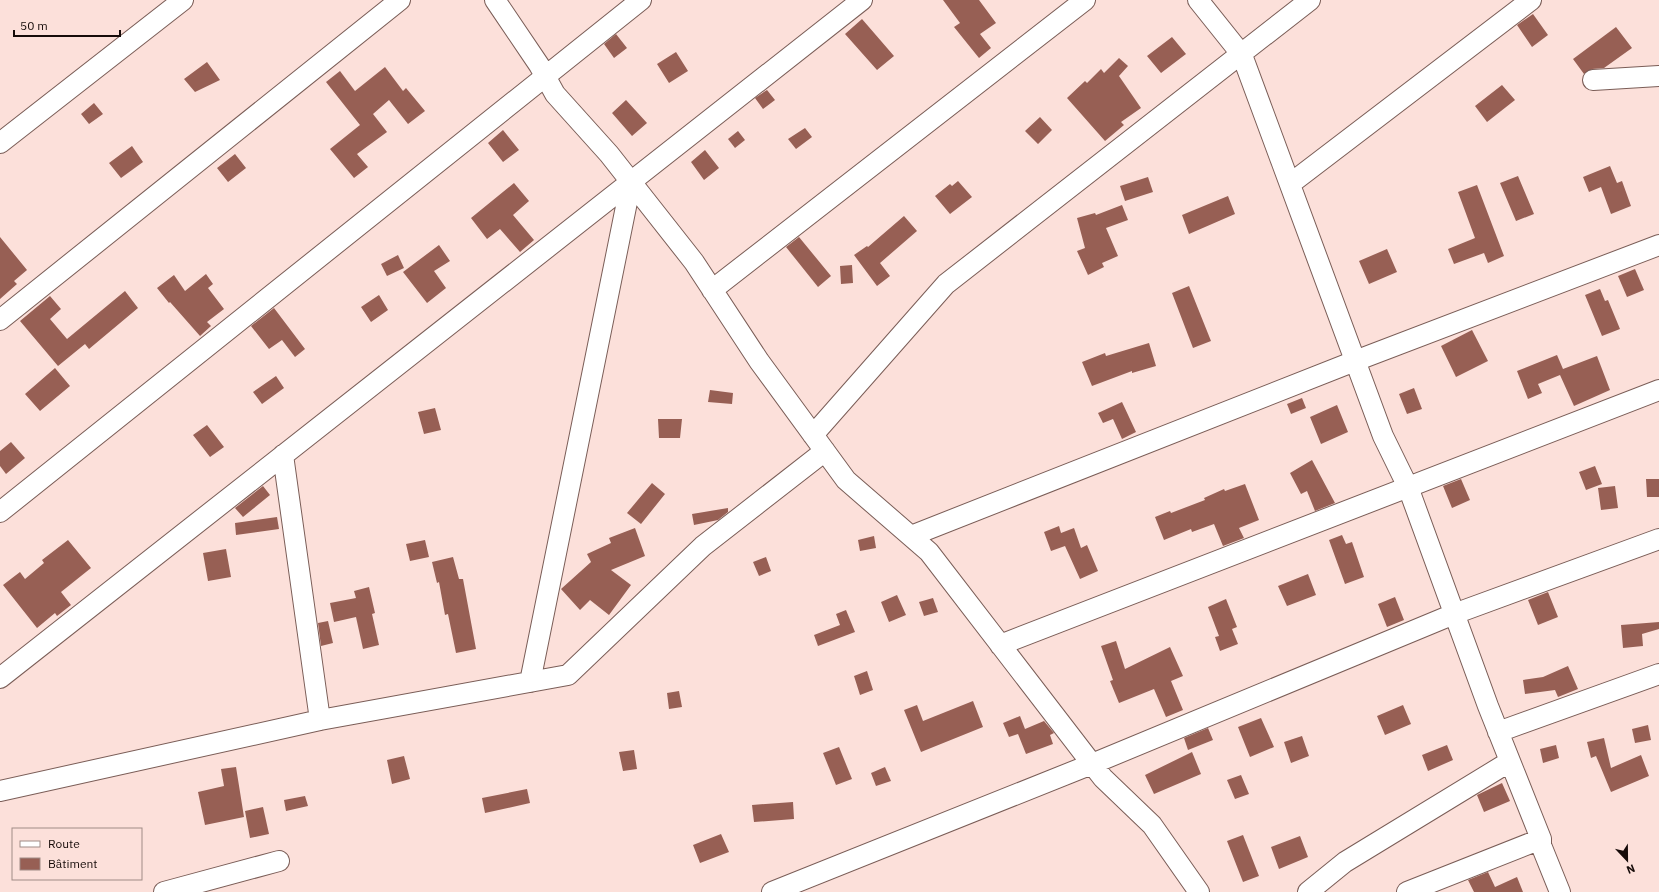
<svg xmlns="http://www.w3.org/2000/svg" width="1659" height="892" font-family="'IBM Plex Sans',sans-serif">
	<rect width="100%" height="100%" fill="#fce0da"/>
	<path fill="#975f54" d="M943 0H979L996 23 980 34 991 48 979 58 954 27 960 23Z
		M1533 14 1548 35 1532 47 1517 25Z
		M862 19 894 56 877 70 845 34Z
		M1616 27 1632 48 1604 68 1592 69 1584 74 1573 59Z
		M616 34 627 48 614 58 604 44Z
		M1172 37 1186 54 1161 73 1147 56Z
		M676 52 688 71 669 83 657 64Z
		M1119 58 1128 66 1119 76 1141 108 1121 122 1124 125 1105 141 1067 98 1085 81 1087 83 1101 69 1104 73Z
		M207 62 220 80 195 92 184 79Z
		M385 67 403 91 406 88 425 111 408 124 389 100 373 114 387 132 357 154 368 167 354 178 330 149 360 125 326 82 340 71 355 91Z
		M1502 85 1515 100 1487 122 1475 106Z
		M767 90 775 100 763 109 755 98Z
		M626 100 647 123 632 136 612 113Z
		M94 103 103 114 89 124 81 114Z
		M1040 117 1052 130 1038 144 1025 131Z
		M805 128 812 137 796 149 788 139Z
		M503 130 519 150 503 162 488 143Z
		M738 131 745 140 735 148 728 139Z
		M132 146 143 162 121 178 109 163Z
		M705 150 719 168 704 180 691 162Z
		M235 154 246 168 228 182 217 168Z
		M1610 166 1617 183 1622 181 1631 206 1611 214 1601 187 1589 192 1583 177Z
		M1518 176 1534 214 1516 221 1500 183Z
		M1148 177 1153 192 1125 201 1120 186Z
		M958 181 972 197 950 214 935 196 950 184 952 186Z
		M514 183 529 201 513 215 534 240 520 252 500 229 487 239 471 218Z
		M1477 185 1504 256 1488 263 1484 253 1454 264 1448 249 1475 238 1458 192Z
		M1228 196 1235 214 1189 234 1182 215Z
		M1122 205 1128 220 1106 228 1118 256 1102 263 1104 267 1088 275 1077 251 1085 248 1077 218 1095 213 1096 215Z
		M904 216 917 231 880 263 890 276 877 286 854 255 867 246 868 247Z
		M0 237 27 270 14 281 17 284 0 299Z
		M799 237 831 276 818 287 786 247Z
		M439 245 450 261 434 271 446 288 427 303 403 272Z
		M1387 249 1397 272 1369 284 1359 261Z
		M398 255 404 268 387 276 381 264Z
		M852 265 853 283 841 284 840 266Z
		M1635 269 1644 290 1627 297 1618 276Z
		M206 274 213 284 208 288 224 309 207 322 211 326 200 336 170 302 169 303 157 288 174 275 185 291Z
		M1189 286 1211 341 1193 348 1172 293Z
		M1600 289 1605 301 1608 300 1620 329 1602 336 1585 295Z
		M125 291 138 308 89 349 85 344 58 366 20 321 50 296 61 309 50 319 67 339Z
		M379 295 388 310 371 322 361 307Z
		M274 308 305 349 295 357 282 340 269 349 251 326Z
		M1472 330 1488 361 1456 377 1441 346Z
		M1149 343 1156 366 1132 373V371L1092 386 1082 362 1105 353 1106 356Z
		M1557 355 1563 369 1597 356 1610 390 1574 406 1560 375 1538 384 1542 393 1528 399 1517 371Z
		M55 368 70 386 40 411 25 394Z
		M276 376 284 388 262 404 253 392Z
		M1414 388 1422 409 1407 414 1399 394Z
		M710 390 733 393 732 404 708 402Z
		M1302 398 1306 408 1291 414 1287 404Z
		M1122 402 1136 432 1122 439 1113 419 1103 423 1098 413Z
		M1337 405 1348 432 1321 444 1310 417Z
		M435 408 441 430 424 434 418 412Z
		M658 419H682L680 438H659Z
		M207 425 224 447 210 457 193 435Z
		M11 442 25 458 6 474 0 466V451Z
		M1312 460 1335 503 1315 511 1307 491 1301 494 1290 473Z
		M1595 466 1602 484 1586 490 1579 472Z
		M1461 479 1470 500 1452 508 1443 486Z
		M1646 479H1659V497H1647Z
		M652 483 665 494 641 524 627 513Z
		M1245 484 1259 520 1239 528 1244 538 1223 546 1214 524 1192 532 1191 529 1164 540 1155 517 1170 511 1171 513 1205 500 1204 498 1224 489 1225 491Z
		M263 486 270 495 243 517 235 508Z
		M1615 486 1618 508 1601 510 1598 488Z
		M728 508V512L718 520 694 525 692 514Z
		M277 517 279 529 236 535 235 523Z
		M1059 526 1061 533 1074 528 1081 548 1087 545 1098 571 1080 579 1065 546 1051 551 1044 532Z
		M635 528 645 556 611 570 631 585 609 615 590 600 580 610 561 589 591 562 587 554 611 543 609 538Z
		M1342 535 1346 544 1352 542 1364 577 1345 584 1329 540Z
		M874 536 876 548 860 551 858 540Z
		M68 540 91 568 61 592 71 605 57 616 55 613 37 628 3 585 20 572 25 579 44 563 42 560Z
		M425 540 429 557 410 561 406 544Z
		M226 549 231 577 208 581 203 553Z
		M453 557 459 579H463L476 649 456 653 448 614 445 615 439 582 437 583 432 562Z
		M766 557 771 571 759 576 753 562Z
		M1308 574 1316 595 1287 606 1278 586Z
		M369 587 375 613 372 614 379 645 363 649 356 617 334 622 330 603 356 598 354 591Z
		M1548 592 1558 617 1538 625 1528 600Z
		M897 595 906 615 889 622 881 602Z
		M1395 597 1404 620 1387 627 1378 604Z
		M933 598 938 612 924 616 919 602Z
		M1226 599 1237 627 1232 629 1238 644 1220 651 1215 637 1219 636 1208 607Z
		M846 610 855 632 818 646 814 635 840 625 836 614Z
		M328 621 333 643 321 646 318 623Z
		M1659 622V629L1642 634 1643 646 1623 648 1621 625Z
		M1116 641 1125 669 1170 647 1183 676 1171 681 1183 710 1166 717 1154 689 1119 703 1110 681 1113 680 1101 646Z
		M1568 666 1578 689 1558 697 1555 690 1525 694 1523 680 1543 677Z
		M867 671 873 690 860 695 854 676Z
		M679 691 682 707 669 709 667 693Z
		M973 701 983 727 921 752 904 710 917 705 923 721Z
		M1403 705 1411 724 1385 735 1377 716Z
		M1020 716 1025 729 1044 721 1054 733 1050 735 1053 744 1026 754 1018 734 1009 737 1003 723Z
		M1261 718 1274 747 1250 757 1238 727Z
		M1648 725 1651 740 1635 743 1632 729Z
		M1208 728 1213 740 1188 750 1184 738Z
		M1302 736 1309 756 1291 763 1284 742Z
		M1604 738 1611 768 1641 755 1649 776 1611 792 1596 756 1591 758 1587 742Z
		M1447 745 1453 760 1428 771 1422 755Z
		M1556 745 1559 758 1543 763 1540 749Z
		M839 747 852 779 836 785 823 753Z
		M634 750 637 769 623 771 619 752Z
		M1192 752 1201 774 1154 794 1145 775Z
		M404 756 410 779 392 784 387 760Z
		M236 767 244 817 205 825 198 792 224 786 221 769Z
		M885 767 891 781 876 786 871 773Z
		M1241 775 1249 794 1235 799 1227 780Z
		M1502 783 1510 801 1484 812 1477 795Z
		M527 789 530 803 485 813 482 798Z
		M305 796 308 806 286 811 284 800Z
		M793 802 794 819 754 822 752 805Z
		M263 807 269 834 250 838 245 811Z
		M721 834 729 852 700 863 693 845Z
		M1243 835 1259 876 1243 882 1227 841Z
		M1300 836 1308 857 1279 869 1271 847Z
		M1488 872 1495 887 1517 877 1523 892H1474L1468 880Z"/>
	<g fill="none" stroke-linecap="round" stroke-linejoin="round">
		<g stroke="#7a5d57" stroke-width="22">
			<path id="minor" d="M495 0 539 65 555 94 609 154 694 262 759 361 846 480 929 552 1092 764 1103 778 1152 825 1199 892
				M1198 0 1242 55 1383 436 1408 487 1488 706 1541 839V845L1560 892
				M1593 80 1659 76
				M0 143 183 0
				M1290 184 1531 0
				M712 290 1085 0
				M0 320 400 0
				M813 435 946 284 1310 0
				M283 455 320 720
				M0 512 641 0
				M911 536 1355 361 1659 245
				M1000 645 1659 390
				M0 678 862 0
				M530 682 631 182
				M1498 732 1659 674
				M0 791 320 720 568 675 703 546 825 451
				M164 892 279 861
				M772 892 1092 764 1454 614 1659 539
				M1308 892 1345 862 1509 762
				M1407 892 1541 839"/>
		</g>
		<use href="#minor" stroke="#fff" stroke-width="20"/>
	</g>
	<rect x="12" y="828" width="130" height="52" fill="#fce0da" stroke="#a08b86"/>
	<rect x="20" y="841" width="20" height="6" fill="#ffffff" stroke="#a08b86"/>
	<text x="48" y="848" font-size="12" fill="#160b09">Route</text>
	<rect x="20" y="858" width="20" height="12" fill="#975f54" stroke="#a08b86"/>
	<text x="48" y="868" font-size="12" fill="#160b09">Bâtiment</text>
	<g transform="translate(1627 860) rotate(158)" stroke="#fce0da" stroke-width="3" paint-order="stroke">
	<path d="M0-3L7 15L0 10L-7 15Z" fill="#160b09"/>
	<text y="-6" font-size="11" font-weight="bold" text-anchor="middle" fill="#160b09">N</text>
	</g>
	<path d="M14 30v6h106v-6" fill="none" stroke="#160b09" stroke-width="2"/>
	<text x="20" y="30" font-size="12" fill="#160b09" stroke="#fce0da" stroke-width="3" paint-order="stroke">50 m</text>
</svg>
